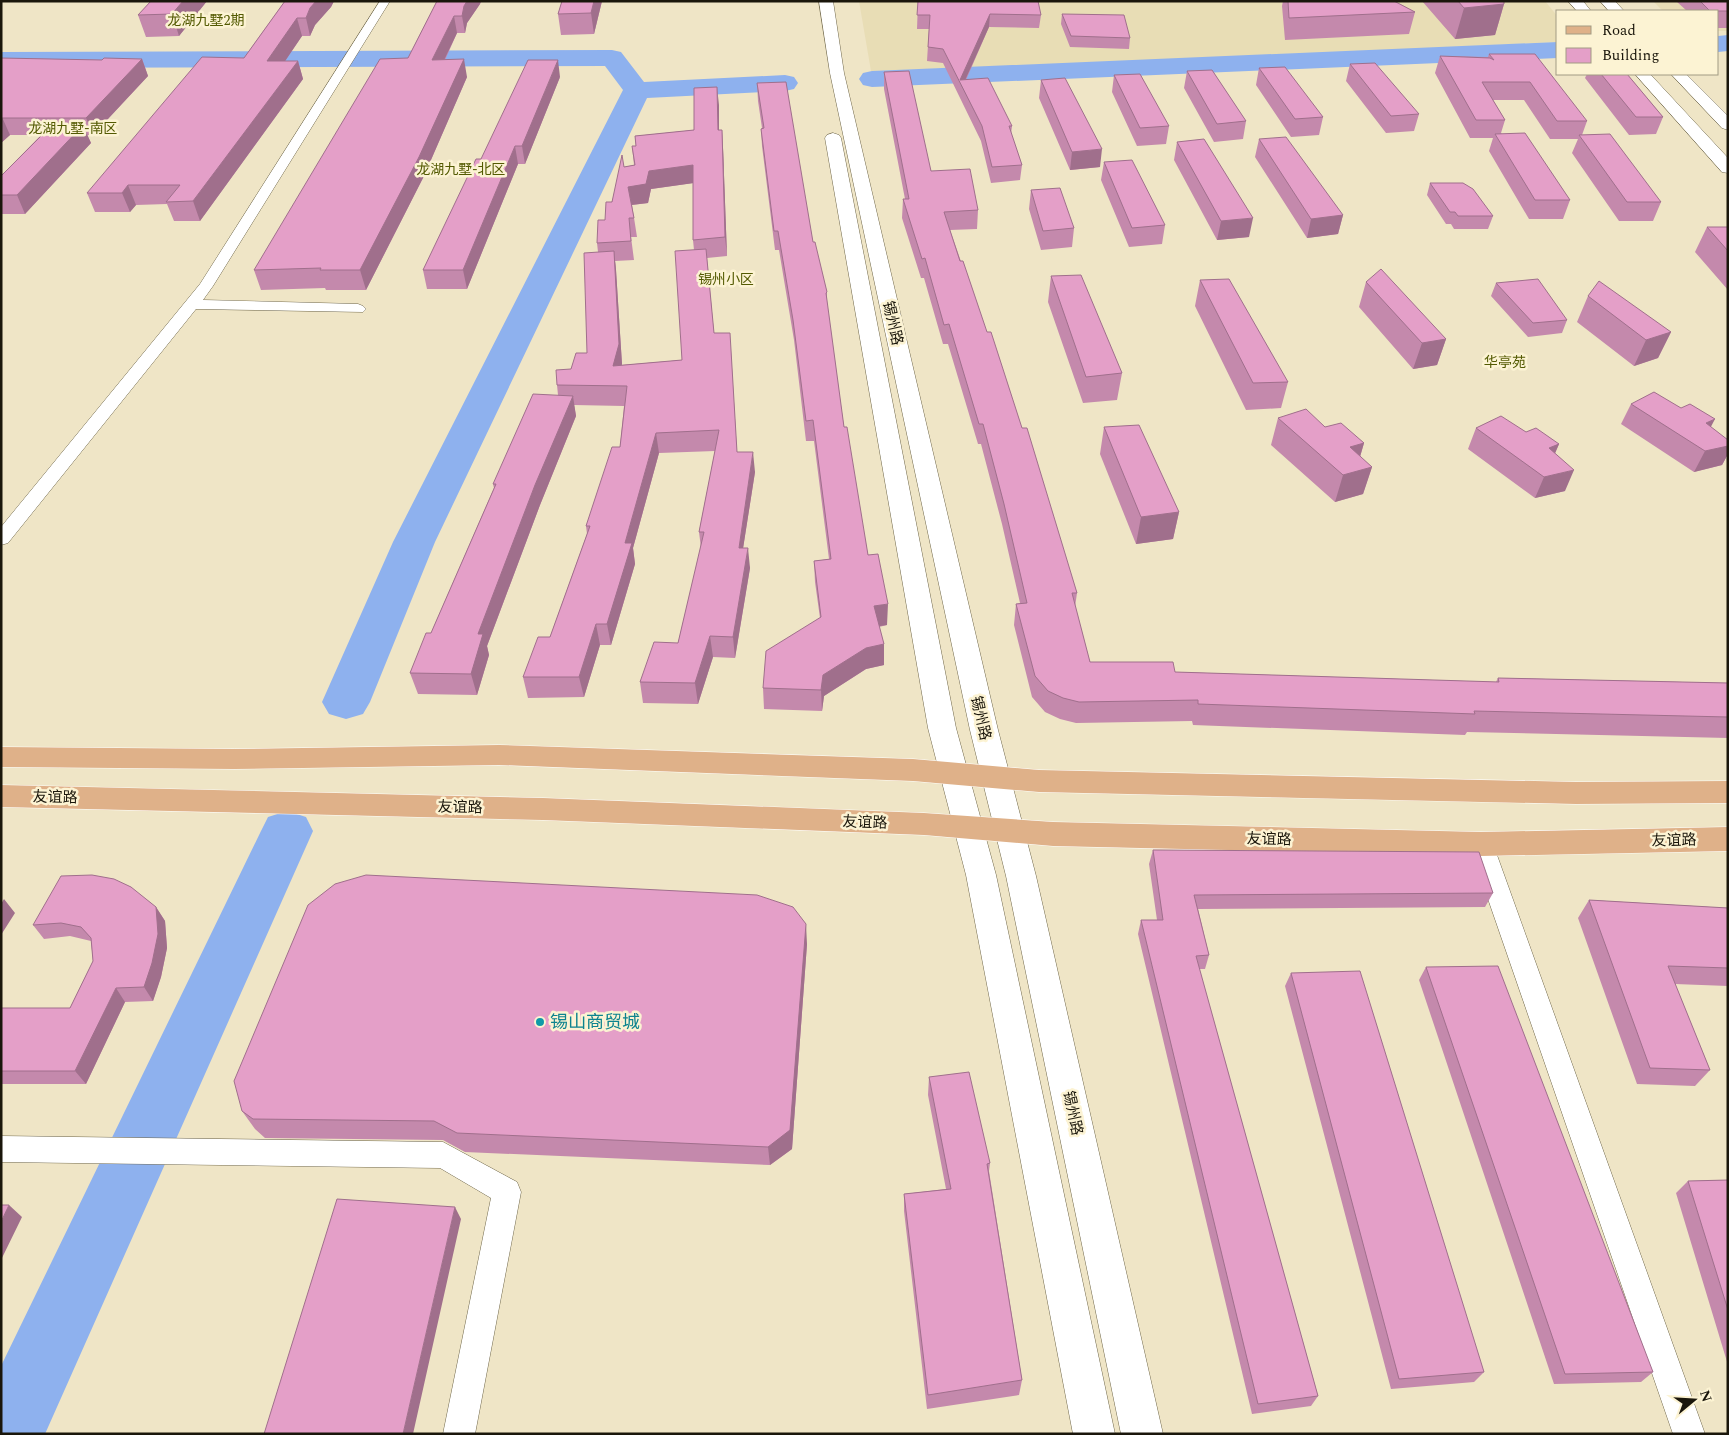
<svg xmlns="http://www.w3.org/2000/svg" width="1729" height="1435" font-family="Spectral,'Noto Sans SC',serif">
	<rect width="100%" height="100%" fill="#efe5c6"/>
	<path fill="#e8ddb5" d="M859 1H1545L1558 17V42L1201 59 871 71Z
		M1653 1H1728V31H1718V11H1663Z"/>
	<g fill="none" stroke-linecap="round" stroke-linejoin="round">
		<path fill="#8eb1ee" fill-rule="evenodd" d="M1728 35V51L1718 52V36Z
			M1558 42V58L872 87 863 85 859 79 863 73 872 71Z
			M612 50 621 52 644 82 785 75 794 77 798 83 794 89 785 91 647 98 435 542 370 702 363 714 346 719 329 714 322 702 393 542 623 90 605 66 1 68V52Z
			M287 811 306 817 313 831 45 1434H1V1366L261 831 268 817Z"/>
		<g stroke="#70684c" stroke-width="1">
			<path id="street" d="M380 1H390L213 286 203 300 358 304 363 306 366 309 363 312 196 309 8 543 1 545V527L200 284Z
				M1481 835 1489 838 1493 844 1705 1434H1673L1469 844 1473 838Z
				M1 1136 443 1142 517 1182 521 1192 475 1434H443L491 1198 440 1168 1 1162Z"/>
		</g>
		<g stroke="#70684c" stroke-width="1">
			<path id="secondary" d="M819 1H833L844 73 998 730 1036 876 1163 1434H1121L1006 876 970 730 830 73Z
				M1568 1H1583L1591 11H1577Z
				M1600 1H1615L1624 11H1609Z
				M1635 74H1650L1728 158V173L1722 172Z
				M1671 74H1686L1728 116V130L1722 128Z
				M833 133 839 135 841 138 956 728 996 875 1115 1434H1073L966 875 928 728 825 138 827 135Z"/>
		</g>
		<g stroke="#fff" stroke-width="1">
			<path id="primary" d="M499 745 913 759 1039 770 1576 782 1728 781V803L1576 804 1039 792 913 781 499 765 234 769 1 767V747L234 749Z
				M1 785 543 798 924 813 1053 822 1481 832 1728 827V851L1481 856 1053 846 924 835 543 820 1 807Z"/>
		</g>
		<use href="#street" fill="#fff" fill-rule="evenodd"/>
		<use href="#secondary" fill="#fff" fill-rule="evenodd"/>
		<use href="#primary" fill="#dfb189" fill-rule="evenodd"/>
	</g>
	<path fill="#c489ac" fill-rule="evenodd" d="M151 1H207L179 36 146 37 138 15Z
		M285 1H334L331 7 315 25 310 36H302L285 61H298L303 79 200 221H174L167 204 136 205 130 212H95L87 193 244 58Z
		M437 1H481L480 4 467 23 465 33H457L445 60 467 77 424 176 366 290H326L325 288 261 290 254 270 408 58Z
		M562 1H602L594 34 561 35 558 14Z
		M918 1 1041 15 1039 28 989 27 966 80 1012 126 1011 134 1022 165 1020 180 991 183 981 141 943 63 927 61 929 29H917Z
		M1283 1H1394L1415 12 1409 34 1285 40 1282 6Z
		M1422 1H1504V4L1495 35 1455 39Z
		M1676 1H1728V28H1718V11H1687Z
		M1062 14 1130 38 1129 49 1070 47 1061 24Z
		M1489 54 1587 121 1582 135 1661 202 1653 221H1619L1572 153 1578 139H1550L1524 100H1493L1505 120 1501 133 1570 200 1563 219H1529L1489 151 1493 138H1470L1435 73 1440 56 1488 57Z
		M1 58 102 60 142 59 148 76 93 135H87L91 143 25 214H1V176L41 135H10L1 143Z
		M1350 64 1419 114 1414 131 1386 133 1346 81Z
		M1259 68 1323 117 1319 135 1291 137 1256 85Z
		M1187 71 1246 121 1243 139 1214 142 1184 88Z
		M884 72 931 171 978 210 977 229 950 230 1077 593 1075 607 1090 662 1175 672 1496 682 1498 678 1728 683V738L1467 732 1465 735 1193 725 1192 721 1076 723 1060 719 1045 712 1032 697 1014 625 1016 604 1020 603 1002 524 981 444H978L948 344H943L924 278H921L902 218 903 199H905L884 89Z
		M1587 74H1627L1663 117 1656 134 1629 135 1585 78Z
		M1114 75 1169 126 1166 144 1137 146 1112 92Z
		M560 77 525 164H518L467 289H427L423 270 481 159Z
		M1041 80 1100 167 1070 170 1039 98Z
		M757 83 813 242 827 292V306L844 427 868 555 887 625 879 627 884 644V665L866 669 824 696 822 711 764 709 763 688 820 618 815 582 814 561 829 559 814 441H806L794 340 779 250H775L762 146 761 129 762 128 758 101Z
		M719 105V130H722L723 148 727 256 707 258 714 333 731 352 737 452 755 472 743 548 750 568 735 658 713 657 698 704 643 703 640 682 678 643 701 548 699 532 715 451 659 453 633 548 635 564 611 645H600L584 697 528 698 523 677 550 637 587 534 586 526 620 447 624 406 574 405 576 416 540 505 487 646 489 655 477 695 418 694 410 673 431 633 494 488 493 484 558 395 557 385 571 369 587 353 598 252 597 243 624 167 634 165 632 146H636L635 136 694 130ZM693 183V240L694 250 682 360 622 365 616 270 615 261 634 260 631 237H637L632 205 648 203 651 189Z
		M1259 139 1343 215 1338 234 1307 238 1255 157Z
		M1177 142 1249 237 1217 240 1174 160Z
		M1104 162 1165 225 1162 244 1129 247 1101 180Z
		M1430 183 1493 216 1488 229H1454L1451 224H1446L1427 195Z
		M1031 190 1074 228 1072 247 1041 250 1029 209Z
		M1707 227H1728V290L1695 252Z
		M1051 276 1122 373 1117 400 1083 403 1048 302Z
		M1200 280 1288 382 1281 408 1246 410 1195 306Z
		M1366 282 1446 339 1437 365 1413 369 1359 307Z
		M1496 283 1567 320 1562 333 1528 337 1491 296Z
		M1588 296 1671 332 1658 358 1634 366 1577 322Z
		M1631 404 1681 408 1710 427 1728 440V454L1722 465 1694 472 1621 424Z
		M1278 418 1325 427 1364 443 1360 457 1372 467 1363 494 1335 502 1271 445Z
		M1104 427 1179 512 1173 539 1136 544 1100 454Z
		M1476 428 1526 432 1559 444 1555 453 1565 491 1535 498 1468 449Z
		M1153 850 1493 893 1485 907 1198 909 1209 955 1205 969H1199L1318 1396 1311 1406 1252 1414 1138 934 1141 920H1157L1149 864Z
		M1589 900 1728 908V986L1675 984 1710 1070 1695 1086 1637 1084 1578 918Z
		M156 907 165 921 167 948 161 977 153 1001 125 1002 86 1084H1V1008H70L93 961 91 941 70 936 44 939 33 925Z
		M807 944 792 1149 770 1165 465 1152 443 1140 265 1138 255 1129 242 1111Z
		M1426 967 1653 1372 1641 1382 1554 1384 1419 980Z
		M1291 973 1484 1372 1474 1382 1391 1389 1285 986Z
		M929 1077 990 1163 989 1171 1022 1380 1019 1395 927 1409 904 1211V1194L946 1189 928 1095Z
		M1728 1180V1365L1676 1193 1688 1181Z"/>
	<path fill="#a06f8c" d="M183 1H207L179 36 172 14Z
		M316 1H334L331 7 315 25 310 36 306 18 310 8Z
		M467 1H481L480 4 467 23 465 33 462 16 464 6Z
		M594 1H602L594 34 591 13Z
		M1504 4 1495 35 1455 39 1464 8Z
		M990 14 989 27 962 87 960 80Z
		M454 16 457 33 436 77 432 60Z
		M297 18 302 36 273 79 267 61Z
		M142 59 148 76 93 135 86 118Z
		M464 59 467 77 424 176 366 290 360 270Z
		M558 60 560 77 525 164 522 146Z
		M298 61 303 79 200 221 193 201Z
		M717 87 719 105V148L718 130Z
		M2 117 10 135 1 143V118Z
		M83 125 91 143 25 214 17 195Z
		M722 130 723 148 727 256 725 237Z
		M515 146 518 164 467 289 463 270Z
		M1102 149 1100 167 1070 170 1072 152Z
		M693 165 694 183 651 189 648 203 631 205 628 187 649 171Z
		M128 185 136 205 130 212 122 193Z
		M1343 215 1338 234 1307 238 1311 219Z
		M1253 218 1249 237 1217 240 1221 221Z
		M614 251 616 270 622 364 616 385 613 366Z
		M1671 332 1658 358 1634 366 1646 340Z
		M1446 339 1437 365 1413 369 1422 343Z
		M573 396 576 416 540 505 487 646 489 655 477 695 471 674 478 634 535 485Z
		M1715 419 1704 440 1706 423Z
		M656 433 659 453 633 548 635 564 611 645 607 624 625 543Z
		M1364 443 1356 470 1341 474 1350 447Z
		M1559 444 1550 465 1549 448Z
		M1728 446V454L1722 465 1694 472 1705 451Z
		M753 452 755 472 740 568 739 548Z
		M1372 467 1363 494 1335 502 1343 475Z
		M1574 470 1565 491 1535 498 1544 477Z
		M1179 512 1173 539 1136 544 1141 517Z
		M748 548 750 568 735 658 733 637Z
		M888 604 887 625 873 627 874 606Z
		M596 624 600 645 584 697 579 677Z
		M710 636 713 657 698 704 695 683Z
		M884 644V665L866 669 824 696 822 711 821 690 823 675 866 648Z
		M4 899 15 913 1 935V904Z
		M156 907 165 921 167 948 161 977 153 1001 144 987Z
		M806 924 807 944 792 1149 770 1165 768 1147Z
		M116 988 125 1002 86 1084 75 1071Z
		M9 1205 22 1217 1 1260V1222Z
		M455 1207 461 1219 413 1434H403Z"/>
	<path fill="#e49fc8" stroke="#a06f8c" d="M151 1H183L172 14 138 15Z
		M285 1H316L310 8 306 18H297L267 61H298L193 201 166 202 180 185H128L122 193H87L202 57 244 58Z
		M437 1H467L464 6 462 16H454L432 60 464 59 419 157 360 270H320L321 268 254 270 380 59 408 58Z
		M562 1H594L591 13 558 14Z
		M918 1H1038L1041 15 990 14 960 80 988 78 1012 126H1009L1022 165 992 167 982 126 943 49 928 47 930 15H917Z
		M1288 1H1394L1415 12 1289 18Z
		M1458 1H1504V4L1464 8Z
		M1700 1H1728V11H1710Z
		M1062 14 1124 15 1130 38 1071 36Z
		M1489 54H1535L1587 121H1557L1530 82H1482L1505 120H1476L1440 56 1490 58 1494 60Z
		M1 58 102 60 104 58 142 59 86 118H1Z
		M528 60H558L522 146H515L463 270H423L476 159H481Z
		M1375 63 1419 114 1391 116 1350 64Z
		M1285 67 1323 117 1295 119 1259 68Z
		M1212 70 1246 121 1217 124 1187 71Z
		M909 71 931 171 970 169 978 210 944 212 960 261H963L987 332H991L1022 428H1027L1077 593H1072L1090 662H1173L1175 672 1499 682 1498 678 1728 683V717L1474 711 1475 714 1198 704V700L1079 702 1063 698 1048 691 1035 676 1016 604 1027 603 1004 504 983 424H979L949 324 944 325 925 258 922 259 903 199H909L884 72Z
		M1140 74 1169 126 1140 128 1114 75Z
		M1601 74H1627L1663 117H1636Z
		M1065 78 1102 149 1072 152 1041 80Z
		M786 82 813 242H815L827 292 826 293 844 427H847L868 555 878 554 888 604 874 606 884 644 866 648 823 675 821 690 763 688 766 651 821 617 814 561 831 559 813 420 806 421 793 320 778 231H774L761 129 764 128 757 83Z
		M717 87 718 130H722L725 237 693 240V165L649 171 646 184 628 187 634 218H629L631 241 597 243 598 220H605L606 202H612L622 155 624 167 635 165 632 146H636L635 136 694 130V88Z
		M52 125H83L17 195H1V176Z
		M1525 133 1570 200H1535L1495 134Z
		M1610 134 1661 202H1627L1579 135Z
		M1286 137 1343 215 1311 219 1259 139Z
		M1204 139 1253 218 1221 221 1177 142Z
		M1132 160 1165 225 1132 228 1104 162Z
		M1430 183H1463L1473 189 1493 216H1458L1455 212H1450Z
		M1060 188 1074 228 1043 231 1031 190Z
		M1707 227H1728V251Z
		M706 249 714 333H730L737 452H753L739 548H748L733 637 710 636 695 683 640 682 654 642 678 643 704 532H699L719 430 656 433 625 543H632L607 624H596L579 677H523L538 637H550L590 526H586L612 447H620L627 386 557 385 556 370 571 369 576 353H587L584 253 614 251 619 344 613 366 682 360 675 251Z
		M1381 269 1446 339 1422 343 1366 282Z
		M1081 275 1122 373 1086 377 1051 276Z
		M1229 279 1288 382 1253 383 1200 280Z
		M1538 279 1567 320 1533 323 1496 283Z
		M1599 281 1671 332 1646 340 1588 296Z
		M1654 392 1681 408 1690 404 1715 419 1706 423 1728 440V446L1705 451 1631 404Z
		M533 394 573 396 535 485 478 634H483L471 674 410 673 426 633H431L496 484H493Z
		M1306 409 1325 427 1341 423 1364 443 1350 447 1372 467 1343 475 1278 418Z
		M1501 416 1526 432 1536 428 1559 444 1549 448 1574 470 1544 477 1476 428Z
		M1139 425 1179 512 1141 517 1104 427Z
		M1153 850 1479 852 1493 893 1194 895 1209 955 1196 956 1318 1396 1258 1404 1141 920H1163Z
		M92 875 114 879 131 887 156 907 158 934 152 963 144 987 116 988 75 1071H1V1008H70L93 961 91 938 81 927 61 923 33 925 61 876Z
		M366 875 757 895 793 907 806 924 790 1130 768 1147 457 1133 434 1121 253 1119 242 1111 234 1081 308 905 335 884Z
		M1589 900 1728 908V968L1668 966 1710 1070 1650 1068Z
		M1498 966 1653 1372 1565 1374 1426 967Z
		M1360 971 1484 1372 1399 1379 1291 973Z
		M969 1072 990 1163 987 1164 1022 1380 928 1395 904 1194 951 1189 929 1077Z
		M1728 1180V1310L1688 1181Z
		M337 1199 455 1207 403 1434H264Z
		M1 1205H9L1 1222Z"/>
	<circle fill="#0f9aa8" stroke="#fcf3d3" stroke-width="2" cx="540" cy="1022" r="5"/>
	<g text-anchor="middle" stroke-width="5" stroke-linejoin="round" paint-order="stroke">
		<g font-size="14" fill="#535a02" stroke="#fcf3d3">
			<text x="206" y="25">龙湖九墅2期</text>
			<text x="73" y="133">龙湖九墅-南区</text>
			<text x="461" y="174">龙湖九墅-北区</text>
			<text x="726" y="284">锡州小区</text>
			<text x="1505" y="367">华亭苑</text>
		</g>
		<g font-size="15" fill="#1a160b" stroke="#fcf3d3">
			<text transform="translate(893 323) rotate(77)" y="5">锡州路</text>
			<text transform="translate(981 718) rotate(77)" y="5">锡州路</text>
			<text transform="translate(55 797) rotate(1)" y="5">友谊路</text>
			<text transform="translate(460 807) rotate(1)" y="5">友谊路</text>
			<text transform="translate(865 822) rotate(2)" y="5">友谊路</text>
			<text transform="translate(1269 839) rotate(1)" y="5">友谊路</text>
			<text transform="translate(1674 840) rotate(-1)" y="5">友谊路</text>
			<text transform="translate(1073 1113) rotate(78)" y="5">锡州路</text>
		</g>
		<g font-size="18" fill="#0d838f" stroke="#fcf3d3" text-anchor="start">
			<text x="550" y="1028">锡山商贸城</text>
		</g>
	</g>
	<rect width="1729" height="1435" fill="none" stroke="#1a160b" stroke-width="5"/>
	<rect x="1556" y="10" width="162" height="65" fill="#fcf3d3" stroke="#a29b83"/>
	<rect x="1566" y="26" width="25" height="8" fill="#dfb189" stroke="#a29b83"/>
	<text x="1602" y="35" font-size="15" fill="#1a160b">Road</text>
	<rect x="1566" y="48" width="25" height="15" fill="#e49fc8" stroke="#a29b83"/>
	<text x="1602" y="60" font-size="15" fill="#1a160b">Building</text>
	<g transform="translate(1694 1400) rotate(72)" stroke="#fcf3d3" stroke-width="4" paint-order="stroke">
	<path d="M0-4L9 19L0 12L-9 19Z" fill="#1a160b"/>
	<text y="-8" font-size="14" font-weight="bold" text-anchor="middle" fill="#1a160b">N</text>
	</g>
</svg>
